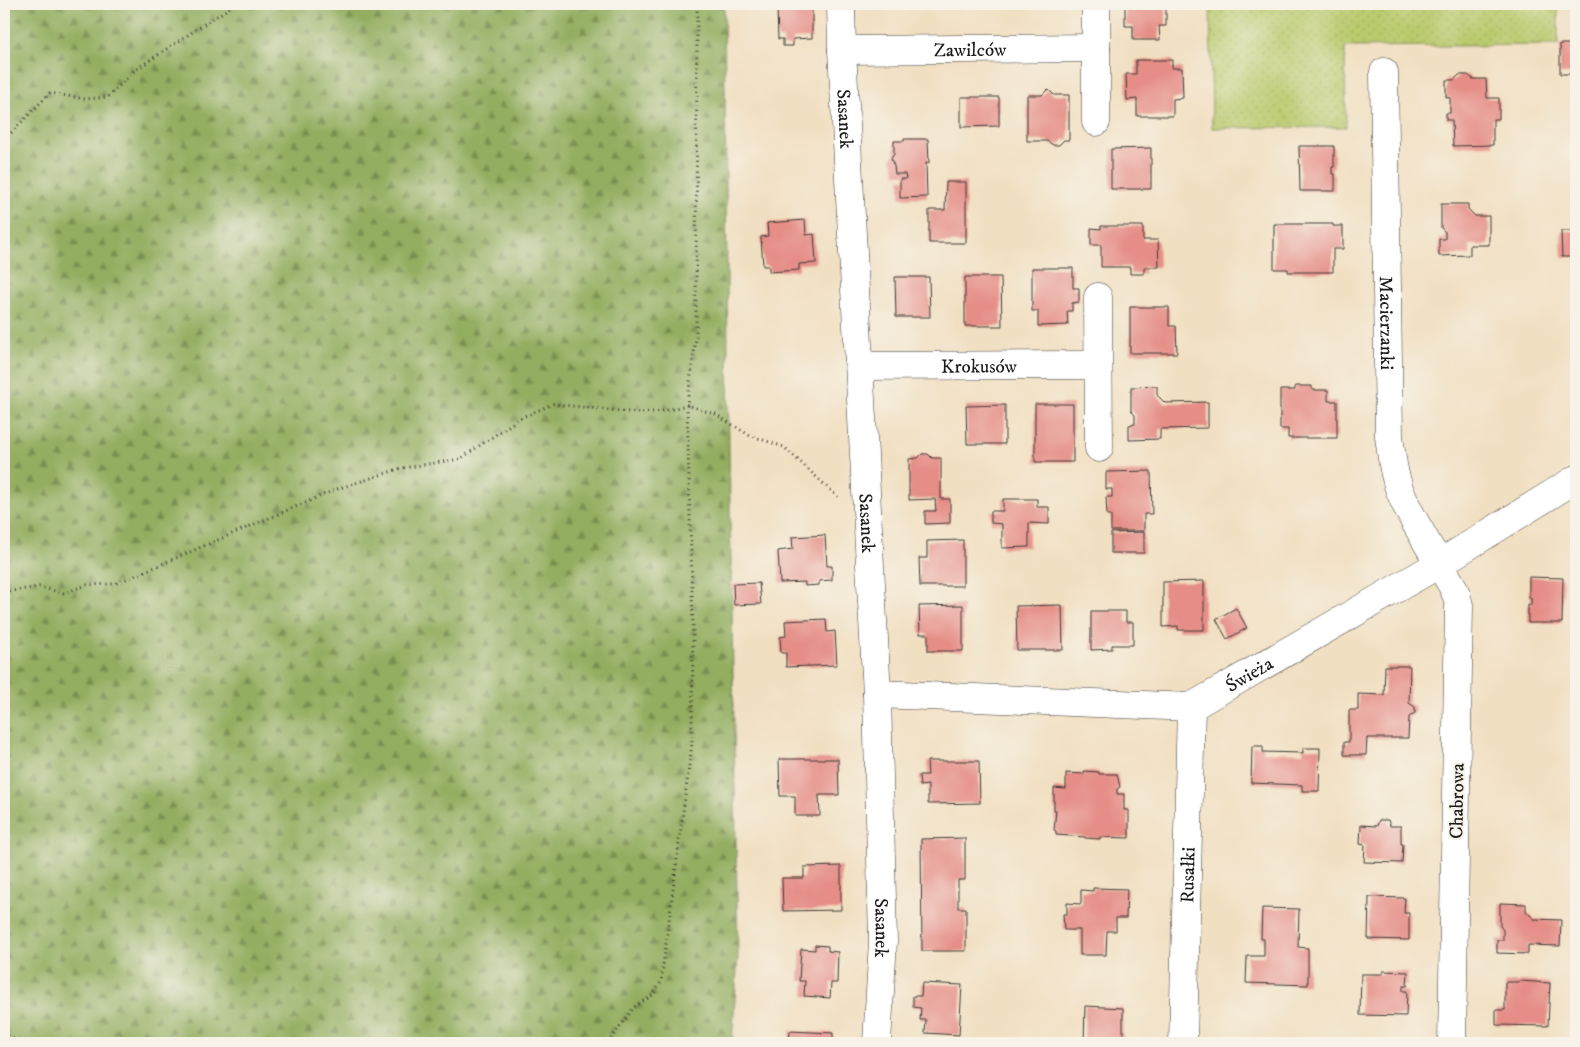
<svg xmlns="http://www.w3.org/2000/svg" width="1580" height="1047" font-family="'IM FELL DW Pica',serif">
	<defs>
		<pattern id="grass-dots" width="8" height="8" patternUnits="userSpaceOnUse" patternTransform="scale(1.25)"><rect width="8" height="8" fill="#baca6d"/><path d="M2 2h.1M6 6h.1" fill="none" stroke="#9fad5e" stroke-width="1.8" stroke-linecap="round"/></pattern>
		<pattern id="forest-firs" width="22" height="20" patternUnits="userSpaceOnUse" patternTransform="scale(1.25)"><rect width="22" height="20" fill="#93ae60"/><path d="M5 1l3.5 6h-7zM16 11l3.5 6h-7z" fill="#778d4e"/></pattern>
	</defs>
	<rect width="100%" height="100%" fill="#f7f3e8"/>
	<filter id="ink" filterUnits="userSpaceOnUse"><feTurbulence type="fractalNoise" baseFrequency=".02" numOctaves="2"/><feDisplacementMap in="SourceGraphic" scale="10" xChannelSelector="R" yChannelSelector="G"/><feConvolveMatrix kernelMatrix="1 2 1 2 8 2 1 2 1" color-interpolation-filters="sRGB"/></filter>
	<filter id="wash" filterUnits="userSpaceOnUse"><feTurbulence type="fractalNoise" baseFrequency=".0096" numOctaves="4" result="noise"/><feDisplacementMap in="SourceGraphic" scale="20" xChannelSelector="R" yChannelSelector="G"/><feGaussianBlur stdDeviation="1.12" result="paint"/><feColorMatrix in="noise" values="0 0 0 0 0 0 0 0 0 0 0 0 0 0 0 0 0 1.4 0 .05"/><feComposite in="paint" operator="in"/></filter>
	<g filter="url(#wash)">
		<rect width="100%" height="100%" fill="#f1dfc1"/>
		<path fill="url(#grass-dots)" stroke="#6b7344" d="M1210 4H1558V45L1345 47 1346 127 1212 128Z"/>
		<path fill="url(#forest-firs)" stroke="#58653e" d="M4 4H724L729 448 738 956 732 1043H4Z"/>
		<g id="blocks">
			<path fill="#e58d86" d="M1125 4H1166V26H1159L1160 40H1133V26H1125Z
				M812 6V38L793 39V46H783V39H778L777 7Z
				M1560 44H1576V74H1560Z
				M1136 60H1172V68H1182L1183 98 1173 99V116H1137V99L1127 100 1126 74H1136Z
				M1459 75H1468L1473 79H1486L1487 98H1499V119H1493V145L1453 146 1452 120H1446V113H1450V98L1446 97V80H1454Z
				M1048 89 1054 95H1069V140H1064L1059 145H1053L1047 141H1027V95H1042Z
				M961 97H999V126L961 127Z
				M904 139H928L929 163H926L927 197 900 198V179H906L905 174H895L894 166 891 159 894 154V141H904Z
				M1299 146H1334V167H1332V174H1335V191H1300Z
				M1151 148V189H1111V149Z
				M946 182H966V243H929V210H945Z
				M1441 204H1468V209L1475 216H1489V245H1470V255L1439 256V239H1445V232L1441 228Z
				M805 220 806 235 814 234 816 263 799 264V270L769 272V266H763L761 237 768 236 767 223Z
				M1274 224H1333V226H1343V249H1333V272H1288V269H1274Z
				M1101 226H1143V240H1158L1159 267H1144V274H1130V267H1101V245H1091V228L1101 229Z
				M1561 231H1576V257H1562Z
				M1032 268H1073V288H1079V302L1072 303V311H1067L1068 325 1038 326V311H1032Z
				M895 277H929L930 317H896Z
				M965 277H1001L1002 326H965Z
				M1130 307H1169V326H1176L1177 353H1130Z
				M1157 386V395L1165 403 1208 402V428L1160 429V439L1129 440V425L1135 424V415L1131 411V387Z
				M1295 386H1312V390H1328V401H1337V438H1288V429H1280V390H1295Z
				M1035 404H1073V462H1035Z
				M1005 405V444H967L966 406Z
				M922 454H928L932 458H941V499H950V523L925 524V511H936L935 499 909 500V459L918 458Z
				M1151 471 1152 514H1144V531H1111V515H1107L1106 497H1112V489H1106V472Z
				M1003 499H1037V507H1049V524L1029 523V547L1002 548V524L991 523V511H1003Z
				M1144 532V553H1111V533Z
				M825 535 827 566H832V580L819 581V585L805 586V582L780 583 778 551 793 549 792 537Z
				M963 540V586H920L919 558H927V541Z
				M1529 577 1563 578 1562 623H1528V605H1531V598H1529Z
				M1204 581V630H1178V626L1163 627V582Z
				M759 583 761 604 734 605 733 584Z
				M963 605V651H928V634H920L919 606Z
				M1062 605 1063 650H1017L1016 606Z
				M1236 608 1247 628 1227 639 1216 619Z
				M1091 611H1126V622H1133V645H1112V649L1091 650Z
				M826 619 827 632 835 631 837 665 786 667V653H781L780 637 786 636 785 621Z
				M1385 666H1410L1409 703 1415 707V713L1409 717 1408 738H1367L1366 755H1344V742H1349V710H1358V694L1384 695Z
				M1252 746H1263V752L1303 753V748H1320L1319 791H1302V785L1251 783Z
				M779 759H838L839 795H819L820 816H795V796H780Z
				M927 761H979L980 803 928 804V785L920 786 919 775H928Z
				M1084 771 1099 772V774H1117L1120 787 1117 789V794H1124V810H1129V838L1100 837V839L1085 838V837L1056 835V831L1054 830 1056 810H1054V788L1066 789V773L1084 774Z
				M1379 820H1388L1390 826H1401V844H1403L1402 863 1364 862 1365 845 1360 844 1361 825 1377 826Z
				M965 838V880H958V908H966V951H922L921 839Z
				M841 866V910L783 911 782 878H804V867Z
				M1093 888 1127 889 1126 918H1116V931H1107L1106 955H1080V930H1064L1063 914H1067V903L1081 904V890L1093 891Z
				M1369 897 1405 898 1404 913H1409V940L1368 939Z
				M1500 903 1526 904V911L1534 919 1561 920 1560 946 1528 945V954L1497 953V940H1503V930L1500 926Z
				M1262 908 1299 909 1298 947 1308 948V985L1246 983 1247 956H1264V939H1261Z
				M815 945 828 946V951L838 952 837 983H831L830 998 804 996 805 981H799L801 949 815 950Z
				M1383 971 1408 972 1407 986H1403V991H1407L1406 1016 1360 1015 1361 974H1383Z
				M1520 981 1550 983 1548 1026 1496 1025V1010H1505V982H1520Z
				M922 983 962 985 959 1035 925 1033 926 1020H920L921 1008 913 1007V996H921Z
				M1085 1006 1123 1008V1043H1084Z
				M790 1031 833 1033V1043H789Z"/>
		</g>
	</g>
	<g filter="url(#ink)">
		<use href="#blocks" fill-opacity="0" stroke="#3c3935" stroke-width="1"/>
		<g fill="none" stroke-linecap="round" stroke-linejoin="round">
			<g stroke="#3c3935" stroke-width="29">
				<g id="minor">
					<path id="s1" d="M841 4 842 50 877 694 883 941 877 1043"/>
					<path d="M1096 4V122"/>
					<path id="s2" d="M842 50 1096 48"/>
					<path id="s3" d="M1384 72 1389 436C1391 450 1392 464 1396 478 1402 504 1422 533 1435 557 1444 575 1455 584 1459 605L1452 1043"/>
					<path d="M1098 297 1099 448"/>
					<path id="s4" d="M860 366 1098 365"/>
					<path id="s5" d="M877 694 1191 707 1439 564 1576 479"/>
					<path id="s6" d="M1183 1043 1191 707"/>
				</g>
			</g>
			<path stroke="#3c3935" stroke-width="3" stroke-dasharray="1 4" stroke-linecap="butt" d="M4 140 50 93 85 99 108 97 135 70 235 4
				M4 592 39 587 64 593 87 585 115 584 337 489 402 468 460 459 520 418 553 404 639 413 664 411 687 405 715 414 749 435 784 447 838 497
				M4 1032 19 1043
				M608 1043 634 1007 653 995 661 982 692 743 693 628 687 405 696 337 697 10"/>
			<use href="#minor" stroke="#fff" stroke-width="28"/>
		</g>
	</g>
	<g text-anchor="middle" stroke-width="4" stroke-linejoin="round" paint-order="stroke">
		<g font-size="19" fill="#1c1c1c" stroke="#f7f3e8">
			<text dy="7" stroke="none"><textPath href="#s2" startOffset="128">Zawilców</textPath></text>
			<text dy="7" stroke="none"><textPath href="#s1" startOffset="115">Sasanek</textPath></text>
			<text dy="7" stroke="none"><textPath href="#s3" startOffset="251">Macierzanki</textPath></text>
			<text dy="7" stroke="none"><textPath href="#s4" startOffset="119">Krokusów</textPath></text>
			<text dy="7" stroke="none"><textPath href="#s1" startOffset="520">Sasanek</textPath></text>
			<text dy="7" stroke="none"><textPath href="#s5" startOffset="381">Świeża</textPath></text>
			<text transform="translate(1456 801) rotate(-89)" y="7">Chabrowa</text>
			<text dy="7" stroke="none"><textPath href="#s6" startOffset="168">Rusałki</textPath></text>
			<text dy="7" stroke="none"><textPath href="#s1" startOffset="925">Sasanek</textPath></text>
		</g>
	</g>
	<rect width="1580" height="1047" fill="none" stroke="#f7f3e8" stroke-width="20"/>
</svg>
